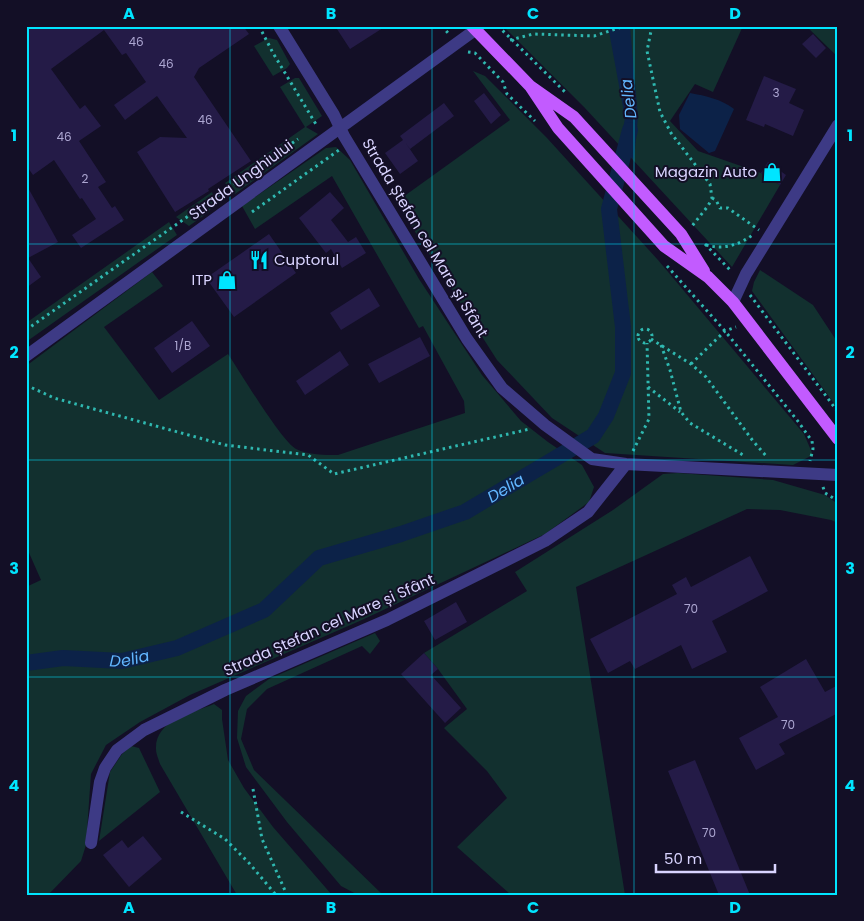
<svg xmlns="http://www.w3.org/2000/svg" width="864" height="921" font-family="Poppins,sans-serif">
	<rect width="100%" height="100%" fill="#130f26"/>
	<path fill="#12302f" d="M503 26H743L713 92 695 84 670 121 698 151 761 173 780 185 732 267 584 107Z
		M806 26H838V57Z
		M269 38 277 40 290 64 287 68 273 76 254 46Z
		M473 71 485 76 547 138 658 260 804 434 813 455 793 465 605 453 552 418 497 360 396 202 510 120Z
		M295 78H299L322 116 306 127 318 134 235 194 225 183 305 127 280 87Z
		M336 147 350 160 419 279 482 375 521 421 548 442 582 465 594 487 589 502 545 534 362 620 190 695 140 722 106 745 91 774 86 845 81 861 48 895H26V587L41 580 26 546V366L152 272 163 286 104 327 159 400 228 354C240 372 282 442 296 449 308 455 325 455 338 455L465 413 464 401 423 326 419 328 332 176 255 229 242 206 326 148Z
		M212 192 215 201 209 212 189 226 176 217Z
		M169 222 177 235 26 342V323Z
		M760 270 813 305 838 343V409L752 291 754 282Z
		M678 473 773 480 825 495 838 504V523L831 520 780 510 747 509 576 587 625 895H511L457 847 507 798 487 771 444 728 467 709 438 669 424 653 527 591 515 572 613 510 663 474Z
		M375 633 380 641 370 654 362 646 267 689 247 709 241 739 254 770 383 895H358L341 886 287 822 246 767 237 738 238 711 246 696 269 679Z
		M214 704 222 710V719L228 760 244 788 273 827 332 895H237L160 764C159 760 156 754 156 749 155 720 192 713 214 704Z
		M131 746 139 748 160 792 99 841 110 772 122 754Z"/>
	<path fill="#0c2248" d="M608 26H630L638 117 634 160 620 146 625 118Z
		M690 93C706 96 721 99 734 109L715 151 709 153 680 129 679 115Z"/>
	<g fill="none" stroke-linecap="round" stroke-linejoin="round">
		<path stroke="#0c2248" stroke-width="16" id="s1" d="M26 663 63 658 122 661 177 648 264 610 319 558 401 534 465 512 593 436 606 416 623 373V327L609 209 630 130"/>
	</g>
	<path fill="#241b47" d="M26 26H243L249 34 199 68 194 77 251 161 208 189 209 191 175 212 137 152 160 137 187 138 157 96 125 120 114 105 146 82 126 53 122 55 104 30 51 69 80 109 85 105 101 126 79 141 106 182 98 187 112 208 115 206 124 220 81 248 72 235 96 219 82 198 80 199 54 160 33 175 26 165Z
		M335 26H386L350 49Z
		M813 34 826 48 816 58 802 44Z
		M764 76 796 89 789 103 804 110 793 136 765 124 764 127 746 120Z
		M484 93 501 115 491 124 474 101Z
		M444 103 454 116 410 149 405 142 418 161 400 174 385 153 403 140 400 136Z
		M768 162 786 175 780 185 761 173Z
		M26 184 58 242 28 258 41 277 26 288Z
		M330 192 344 208 331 220 348 242 356 237 366 253 342 268 331 249 326 253 299 218Z
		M269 234 296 273 234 317 206 278Z
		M369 288 380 306 341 330 330 313Z
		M192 321 210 346 172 373 154 348Z
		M420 337 430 356 379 383 368 364Z
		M340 351 349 365 305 395 296 381Z
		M750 556 768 591 712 621 727 652 692 669 681 645 635 669 630 661 608 673 590 639 677 594 672 585 686 577 691 587Z
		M456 602 467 622 435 640 424 621Z
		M424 653 438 669 431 675 461 708 445 723 401 674Z
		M806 659 825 692 838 685V713L779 744 785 754 756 770 739 738 778 717 760 687Z
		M695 760 750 895H719L668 771Z
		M143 836 162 859 129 887 103 855 122 840 128 848Z"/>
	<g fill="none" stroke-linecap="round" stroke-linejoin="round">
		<path stroke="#2fb8b0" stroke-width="3" stroke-dasharray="2.5 4" stroke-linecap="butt" d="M259 26 273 53 317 126
			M442 26 448 33
			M498 26 565 92
			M652 26 647 51 660 112 671 133 710 184 712 198 708 206 692 226
			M510 40 533 34 594 36 625 26
			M468 52 475 53 503 82 507 94 535 121
			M712 198 716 200 720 208H728L759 230
			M252 212 339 150
			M705 244 732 272
			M706 245C724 250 739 245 754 234
			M667 266 725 331 797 420 812 441 813 449 810 461
			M750 295 838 412
			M638 336a7 7 0 1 1 14 0a7 7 0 1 1-14 0Z
			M26 330 298 139
			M651 339 691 364 706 377 753 441 767 457
			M661 345 670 370 681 412 690 423 743 455
			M691 364 725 331 736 327
			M26 385 54 398 225 445 308 455 334 474 530 429
			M648 387 680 412
			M633 451 649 419 647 343
			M823 487 825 493 838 501
			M253 789 262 839 287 895
			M181 812 225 839 249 863 276 895"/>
		<path stroke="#3d3a85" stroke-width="12" d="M279 26 334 115 344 136 467 339 502 388 545 425 592 459 626 464 838 475
			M733 302 746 274 838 125
			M26 356 475 30
			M91 843 100 782 105 768 117 750 144 730 225 690 387 620 545 541 588 512 626 464"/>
		<path stroke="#c25bff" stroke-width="12" d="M472 26 530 86 574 117 681 234 704 271
			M530 86 558 128 664 246 708 277 733 302 838 439"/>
	</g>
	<path fill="none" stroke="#00e5ff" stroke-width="1" stroke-opacity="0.55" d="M230 26V895M432 26V895M634 26V895M26 244H838M26 460H838M26 677H838"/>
	<defs>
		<g id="shop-bare" transform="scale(1.5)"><path d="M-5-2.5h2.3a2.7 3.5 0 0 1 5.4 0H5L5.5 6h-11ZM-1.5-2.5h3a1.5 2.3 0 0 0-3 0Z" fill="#00e5ff" stroke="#130f26" stroke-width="2.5" paint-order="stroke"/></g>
		<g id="restaurant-bare" transform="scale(1.5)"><path d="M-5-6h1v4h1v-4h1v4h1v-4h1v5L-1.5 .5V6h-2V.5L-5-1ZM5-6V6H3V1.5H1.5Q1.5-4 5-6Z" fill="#00e5ff" stroke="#130f26" stroke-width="2.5" paint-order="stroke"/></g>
	</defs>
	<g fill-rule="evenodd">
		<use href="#shop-bare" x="772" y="172"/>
		<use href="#restaurant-bare" x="259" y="260"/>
		<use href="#shop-bare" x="227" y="280"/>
	</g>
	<g text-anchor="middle" stroke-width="4" stroke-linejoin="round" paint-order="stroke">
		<g font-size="12" fill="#aca6d1">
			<text x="136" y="46">46</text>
			<text x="166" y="68">46</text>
			<text x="776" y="97">3</text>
			<text x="205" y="124">46</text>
			<text x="64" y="141">46</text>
			<text x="85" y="183">2</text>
			<text x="183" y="350">1/B</text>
			<text x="691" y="613">70</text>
			<text x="788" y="729">70</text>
			<text x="709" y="837">70</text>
		</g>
		<g font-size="15" fill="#d9d4ff" stroke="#130f26" text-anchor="end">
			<text x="757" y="177">Magazin Auto</text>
			<text x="274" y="265" text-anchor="start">Cuptorul</text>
			<text x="212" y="285">ITP</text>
		</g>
		<g font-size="15" fill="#d9d4ff" stroke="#130f26">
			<text transform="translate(241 180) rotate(-36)" y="5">Strada Unghiului</text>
			<text transform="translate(425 238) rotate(59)" y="5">Strada Ștefan cel Mare și Sfânt</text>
			<text transform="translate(329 625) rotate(-24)" y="5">Strada Ștefan cel Mare și Sfânt</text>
		</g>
		<g font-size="16" font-style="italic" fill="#62b6ff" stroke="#130f26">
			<text transform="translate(628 99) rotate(-97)" y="6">Delia</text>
			<text dy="6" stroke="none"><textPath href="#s1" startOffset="524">Delia</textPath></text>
			<text dy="6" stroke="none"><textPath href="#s1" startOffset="104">Delia</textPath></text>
		</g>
	</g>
	<rect width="864" height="921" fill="none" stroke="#130f26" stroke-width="55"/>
	<path d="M656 864v8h119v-8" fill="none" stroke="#d9d4ff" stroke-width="2.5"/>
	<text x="664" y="864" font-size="15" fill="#d9d4ff" stroke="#130f26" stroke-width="4" paint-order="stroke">50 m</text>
	<rect x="28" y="28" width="808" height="866" fill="none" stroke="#00e5ff" stroke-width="2"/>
	<g font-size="16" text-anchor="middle" font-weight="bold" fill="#00e5ff">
		<text x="129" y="19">A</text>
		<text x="331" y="19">B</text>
		<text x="533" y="19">C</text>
		<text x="735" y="19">D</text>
		<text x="14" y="141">1</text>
		<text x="850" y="141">1</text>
		<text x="14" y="358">2</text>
		<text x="850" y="358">2</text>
		<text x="14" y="574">3</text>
		<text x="850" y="574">3</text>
		<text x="14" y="791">4</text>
		<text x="850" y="791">4</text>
		<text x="129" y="913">A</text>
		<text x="331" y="913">B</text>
		<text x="533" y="913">C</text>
		<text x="735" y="913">D</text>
	</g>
</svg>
